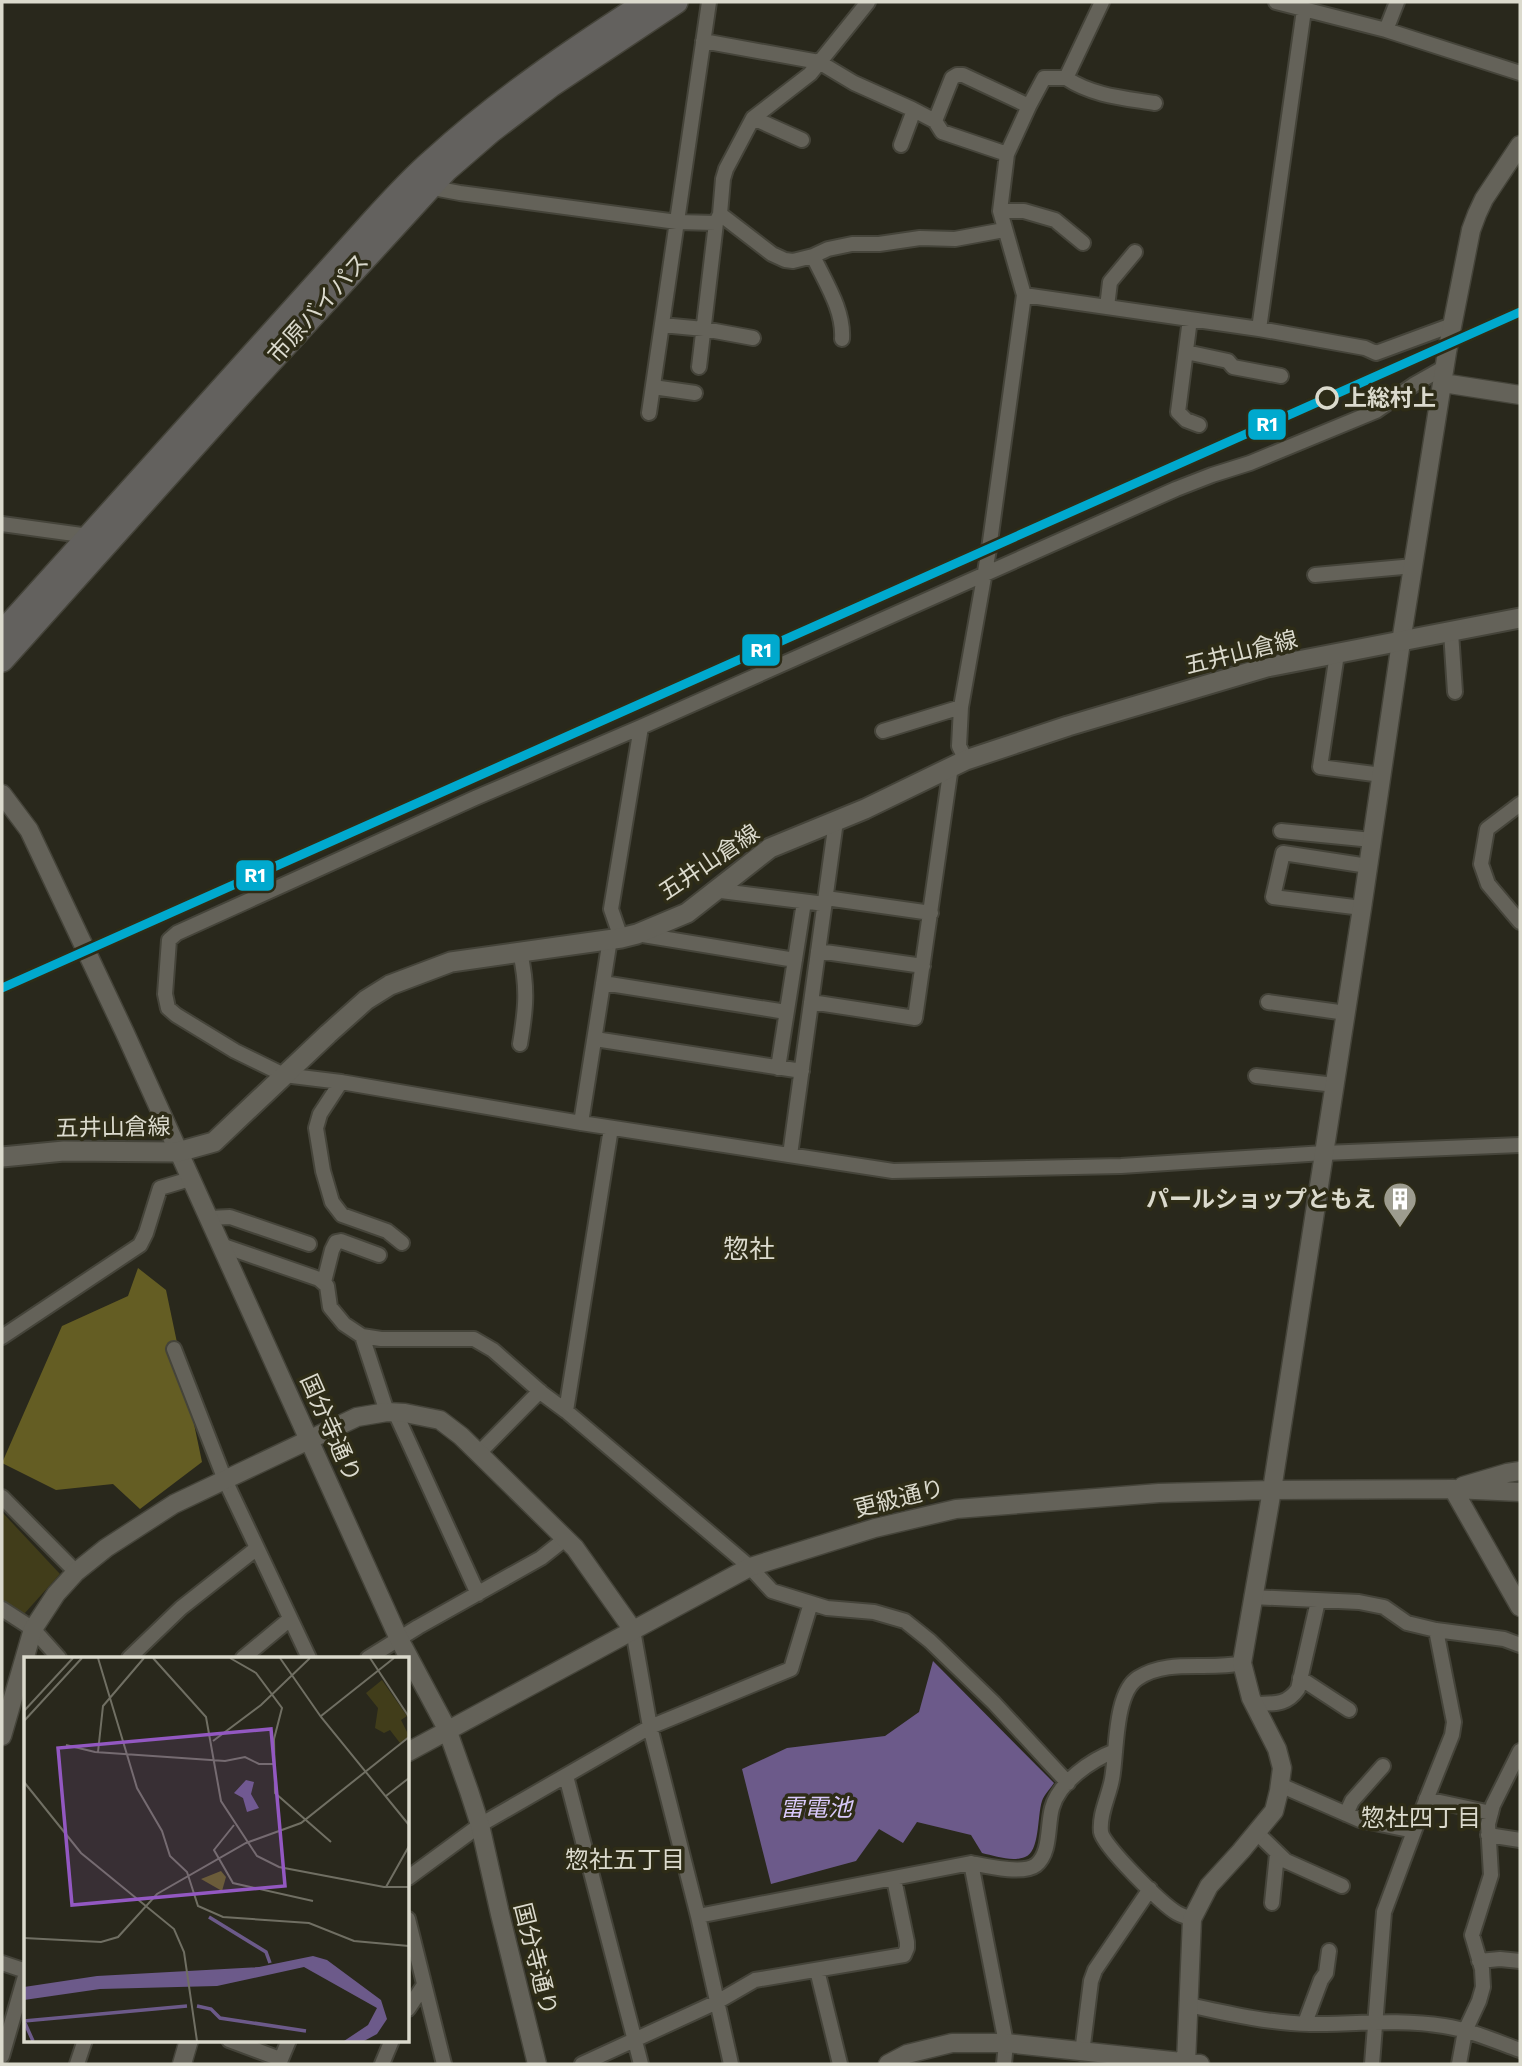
<svg xmlns="http://www.w3.org/2000/svg" width="1522" height="2066" font-family="'Work Sans','Noto Sans JP',sans-serif">
	<rect width="100%" height="100%" fill="#29281c"/>
	<path fill="#413d1a" d="M2 1512 60 1574 24 1614 2 1600Z"/>
	<path fill="#645d23" d="M138 1268 166 1290 202 1462 140 1509 113 1484 56 1490 2 1463 62 1326 128 1296Z"/>
	<path fill="#6c5a8a" d="M933 1661 1054 1783C1050 1789 1044 1795 1042 1801 1037 1816 1040 1852 1025 1857 1012 1862 995 1856 982 1853L971 1835 917 1822 903 1843 879 1829 856 1861 771 1884 742 1769 787 1748 885 1736 919 1712Z"/>
	<g fill="none" stroke-linecap="round" stroke-linejoin="round">
		<g stroke="#45443a" stroke-width="18">
			<path id="minor" d="M1276 2 1386 30 1520 73
				M1386 30 1397 2
				M703 41 819 62 854 83 912 109 935 121 952 78 957 75H963L1029 106
				M1066 78C1093 96 1124 98 1155 103
				M753 118 802 140
				M935 121 942 132 1007 154
				M901 145 914 110
				M428 187 460 193 677 222 716 223
				M1000 211H1024L1055 220 1083 243
				M720 214 772 254 785 260 793 261 813 256 828 249 852 244H879L920 238 955 239 1004 230
				M813 256C825 282 844 310 842 339
				M1024 295 1259 329 1365 348 1376 353 1452 325
				M1107 307 1110 282 1135 252
				M1190 319 1178 412 1186 420 1199 425
				M662 325 704 329 753 338
				M1259 329 1304 10
				M1186 352 1228 361 1233 367 1281 376
				M699 367 716 223 720 214 723 179 726 169 753 118 810 74 868 2
				M1445 367 1415 384 1376 411 1250 463 1212 475 1176 489 641 727 475 798 177 933 169 940 165 994 168 1008 176 1015 235 1051 284 1075 341 1082 581 1123 893 1171 1121 1166 1324 1153 1520 1145
				M653 387 695 393
				M649 413 709 2
				M2 524 89 536
				M1315 575 1414 566
				M1451 632 1455 692
				M1337 654 1320 767 1382 775
				M883 731 961 707
				M966 760 959 746 961 707 989 549 1024 295 1000 211 1007 154 1029 106 1044 78H1066L1102 2
				M1520 804 1487 829 1481 864 1488 884 1520 922
				M1281 831 1372 840
				M713 890 825 904
				M826 898 931 913
				M1362 908 1273 897 1283 853 1368 866
				M637 934 795 960
				M621 938 611 909 641 727
				M818 951 923 966
				M520 952C528 988 526 1008 520 1044
				M603 983 786 1012
				M811 1002 915 1018 951 766
				M1268 1002 1346 1013
				M595 1039 802 1071
				M778 1068 804 902
				M1256 1076 1335 1085
				M341 1082 320 1114 316 1128 323 1171 332 1202 342 1215 387 1231 402 1243
				M581 1123 610 939
				M790 1155 836 821
				M209 1218 230 1217 309 1244
				M221 1245 319 1279 327 1286 330 1307 344 1324 362 1336 381 1339H474L493 1350 543 1394 566 1411 750 1567 772 1591 827 1608 874 1612 905 1621 930 1641 994 1703 1068 1783
				M324 1282 332 1250 336 1242 341 1241 379 1255
				M362 1336 387 1412
				M2 1337 140 1245 146 1233 160 1188 190 1179
				M174 1349 225 1480 309 1658
				M566 1411 611 1128
				M395 1412 478 1594
				M478 1454 540 1391
				M2 1497 76 1572
				M1252 1597 1359 1602 1384 1607 1407 1623 1436 1630 1504 1639 1520 1645
				M2 1609 33 1629 59 1658
				M633 1630 650 1727 698 1916 731 2064
				M129 1658 181 1608 257 1548
				M243 1658 290 1619
				M368 1658 418 1627 541 1558 565 1539
				M1300 1678 1349 1710
				M1255 1704C1273 1703 1286 1706 1298 1689L1318 1601
				M566 1776 641 2064
				M1280 1785 1360 1820 1414 1831
				M1426 1799 1491 1813
				M1346 1814 1352 1801 1383 1766
				M1256 1832 1286 1861 1342 1886
				M1488 1835 1520 1840
				M971 1863C986 1866 1023 1875 1036 1865 1051 1853 1047 1826 1052 1808 1059 1782 1091 1760 1115 1751
				M408 1878 480 1825 650 1727 791 1669 811 1603
				M1272 1903 1277 1854
				M698 1916 971 1863 1006 2043 1004 2064
				M408 1919 444 2064
				M1192 1919C1187 1917 1182 1916 1177 1913 1163 1905 1103 1846 1101 1832 1099 1814 1109 1796 1112 1779 1117 1753 1114 1693 1138 1678 1169 1658 1208 1671 1242 1663
				M1479 1961 1500 1959 1520 1961
				M2 1963 26 1971
				M817 1970 840 2064
				M1189 2005C1230 2014 1269 2023 1310 2024 1355 2024 1400 2019 1444 2026 1470 2030 1495 2041 1520 2050
				M408 2009 424 1985
				M1305 2023 1321 1980 1326 1973 1329 1951
				M229 2040 280 2059
				M1082 2053 1091 1981 1095 1970 1150 1889
				M2 2056 26 1973
				M77 2064 85 2040
				M279 2064 289 2040
				M382 2064 392 2040
				M582 2064 717 2002 755 1980 904 1955 907 1948V1942L894 1879
				M1372 2064 1384 1912 1422 1810 1452 1735 1454 1722 1436 1630
				M1459 2064 1465 2031 1479 2001 1483 1987 1482 1969 1472 1935 1491 1875 1488 1824 1493 1805 1520 1751"/>
		</g>
		<g stroke="#45443a" stroke-width="21">
			<path id="tertiary" d="M1443 383 1520 395
				M2 794 29 830 125 1033 399 1639 447 1729 469 1791 480 1825 500 1914 537 2064
				M1463 1486 1507 1473 1520 1471
				M1453 1489 1520 1607
				M2 1736 33 1629 56 1594 76 1572 106 1548 174 1504 357 1417 387 1412 405 1413 440 1420 461 1436 575 1548 633 1630
				M408 1752 750 1567 875 1528 956 1509 1159 1493 1272 1490 1453 1489 1520 1492
				M1186 2063 1192 1919 1209 1886 1241 1851 1274 1811 1279 1791 1282 1768 1277 1749 1251 1698 1242 1663 1272 1490 1362 908 1401 642 1447 352 1471 230 1477 214 1484 199 1520 145
				M182 2064 189 2040
				M888 2064 907 2054 952 2043H1006L1200 2064"/>
		</g>
		<g stroke="#45443a" stroke-width="23">
			<path id="secondary" d="M2 1157 64 1151 178 1152 214 1142 328 1034 366 1000 390 985 451 962 621 938 637 934 687 913 770 848 865 809 966 760 1068 726 1267 667 1520 618"/>
		</g>
		<g stroke="#45443a" stroke-width="26">
			<path id="trunk" d="M2 633 373 221C392 200 411 179 433 160 499 100 572 50 647 2
				M2 660 239 396 446 170 491 131 550 86 676 2"/>
		</g>
		<use href="#minor" stroke="#646259" stroke-width="14"/>
		<use href="#tertiary" stroke="#646259" stroke-width="18"/>
		<use href="#secondary" stroke="#646259" stroke-width="19"/>
		<use href="#trunk" stroke="#63615e" stroke-width="23"/>
		<g stroke="#2e2c17" stroke-width="14">
			<path id="rail-1" d="M2 988 1520 312"/>
		</g>
		<use href="#rail-1" stroke="#00a9ce" stroke-width="9"/>
	</g>
	<defs>
		<g id="building-pin" transform="scale(1.75)"><path d="M0 17L-7.5 6A9.5 9.5 0 1 1 7.5 6Z" fill="#9d9c8f" stroke="#2e2c17"/><path d="M-4-6H4V6H1V3H-1V6H-4ZM-2.5-4.3h1.7v1.8h-1.7ZM.8-4.3h1.7v1.8H.8ZM-2.5-1h1.7V.8h-1.7ZM.8-1h1.7V.8H.8Z" fill="#fff"/></g>
	</defs>
	<g fill-rule="evenodd">
		<use href="#building-pin" x="1400" y="1199"/>
	</g>
	<circle fill="#2e2c17" stroke="#dbdacd" stroke-width="3.5" cx="1327" cy="398" r="10"/>
	<g text-anchor="middle" stroke-width="7" stroke-linejoin="round" paint-order="stroke">
		<g font-size="23" fill="#dbdacd" stroke="#2e2c17">
			<text transform="translate(318 308) rotate(-48)" y="8">市原バイパス</text>
			<text transform="translate(1241 652) rotate(-14)" y="8">五井山倉線</text>
			<text transform="translate(709 862) rotate(-34)" y="8">五井山倉線</text>
			<text transform="translate(113 1127) rotate(-1)" y="8">五井山倉線</text>
			<text transform="translate(331 1428) rotate(66)" y="8">国分寺通り</text>
			<text transform="translate(899 1498) rotate(-14)" y="8">更級通り</text>
			<text transform="translate(536 1959) rotate(76)" y="8">国分寺通り</text>
		</g>
		<g font-size="23" font-weight="bold" fill="#dbdacd" stroke="#2e2c17" text-anchor="start">
			<text x="1344" y="406">上総村上</text>
		</g>
		<g font-size="23" font-weight="bold" fill="#dbdacd" stroke="#2e2c17" text-anchor="end">
			<text x="1376" y="1207">パールショップともえ</text>
		</g>
		<g font-size="24" font-style="italic" fill="#d9c9fa" stroke="#2e2c17">
			<text x="816" y="1816">雷電池</text>
		</g>
		<g font-size="24" fill="#dbdacd" stroke="#2e2c17">
			<text x="1421" y="1826">惣社四丁目</text>
			<text x="625" y="1868">惣社五丁目</text>
		</g>
		<g font-size="26" fill="#dbdacd" stroke="#2e2c17">
			<text x="749" y="1258">惣社</text>
		</g>
	</g>
	<g transform="translate(24 1657)">
		<rect width="385" height="385" fill="#29281c"/>
		<path d="M358 23 383 59 377 63 385 79 376 86 366 73 360 76 351 71 354 51 342 36Z" fill="#413d1a"/>
		<path d="M197 214 202 220 198 234 177 222Z" fill="#645d23"/>
		<path d="M222 123 230 125 227 137 235 151 223 155 219 141 210 136ZM289 299 303 303 357 343 363 362 353 377 340 384H320L344 368 353 351 280 310 193 329 76 332 0 343V330L73 319 235 310Z" fill="#6c5a8a"/>
		<path fill="none" stroke="#6c5a8a" stroke-width="3.5" d="M185 260 242 295 246 306M173 349 187 352 196 361 282 374M0 364 163 349M0 364 9 384"/>
		<path fill="none" stroke="#706f63" stroke-width="2" d="M74 1 113 131 138 174 146 199 163 215 174 249 199 260 285 266 330 284 385 289M129 1 182 60 197 144 233 199 255 210 360 230H385M206 1 232 16 258 51 250 82 251 136 307 185M256 1 297 60 385 168M346 1 385 60M0 54 49 1M297 59 370 1M0 64 58 1M189 84 237 48 286 1M42 88 71 95 201 104 221 100 235 107H249M74 95 79 49 120 1M0 125 57 196 150 272 160 295 173 384M362 139 385 121M210 168 190 193 209 226 289 244M362 230 385 189M0 281 77 285 94 280 133 237 222 186 277 166 385 80"/>
		<path fill="#9358c2" fill-opacity="0.15" stroke="#9358c2" stroke-width="3.5" d="M247 72 261 229 48 248 34 91Z"/>
		<rect width="385" height="385" fill="none" stroke="#dbdacd" stroke-width="3.5"/>
	</g>
	<g stroke="#2e2c17" stroke-width="2.5">
		<rect x="1247" y="408" width="40" height="33" rx="7" fill="#00a9ce"/>
		<rect x="741" y="633" width="40" height="34" rx="7" fill="#00a9ce"/>
		<rect x="235" y="859" width="40" height="33" rx="7" fill="#00a9ce"/>
	</g>
	<g font-size="19" text-anchor="middle" font-weight="bold" fill="#fff">
		<text x="1267" y="431">R1</text>
		<text x="761" y="657">R1</text>
		<text x="255" y="882">R1</text>
	</g>
	<rect width="1522" height="2066" fill="none" stroke="#dbdacd" stroke-width="7"/>
</svg>
